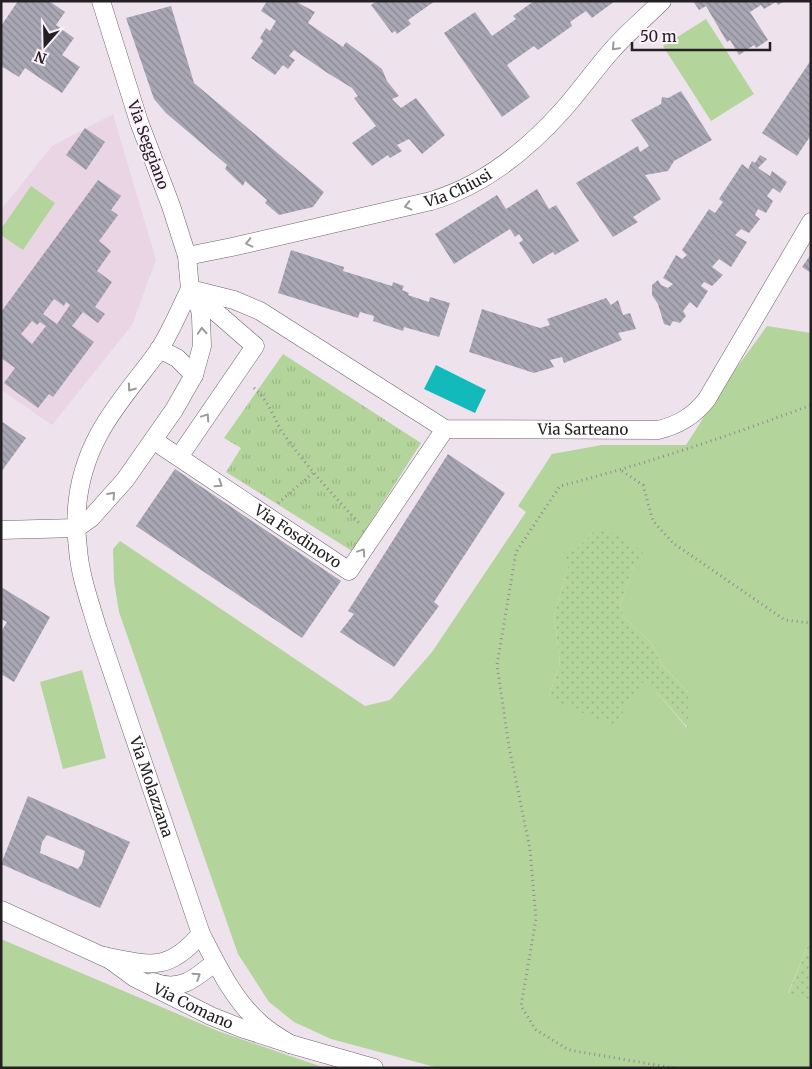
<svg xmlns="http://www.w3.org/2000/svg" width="812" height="1069" font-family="Merriweather,serif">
	<defs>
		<pattern id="park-tufts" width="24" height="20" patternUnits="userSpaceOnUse" patternTransform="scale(1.25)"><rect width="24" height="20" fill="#b3d59b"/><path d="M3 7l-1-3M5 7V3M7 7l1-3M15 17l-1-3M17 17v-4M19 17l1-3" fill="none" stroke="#9ab785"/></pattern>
		<pattern id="garden-dots" width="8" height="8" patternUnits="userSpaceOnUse" patternTransform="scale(1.25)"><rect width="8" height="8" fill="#b3d59b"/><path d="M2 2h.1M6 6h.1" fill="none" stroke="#9ab785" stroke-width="1.8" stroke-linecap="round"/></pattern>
		<pattern id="building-back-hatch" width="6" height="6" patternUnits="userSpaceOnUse" patternTransform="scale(1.25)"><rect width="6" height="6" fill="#aaa7b5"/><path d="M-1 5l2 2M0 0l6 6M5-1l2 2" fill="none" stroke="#8a8893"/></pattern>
	</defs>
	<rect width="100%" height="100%" fill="#eee2ed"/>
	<path fill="#ead5e5" d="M113 114 156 260 132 325 52 425 1 390V210L52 146Z"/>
	<path fill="#b3d59b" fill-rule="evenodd" d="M706 19 754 94 711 121 663 46Z
		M31 186 55 203 23 250 1 235V229Z
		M767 326 811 333V938L788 993 811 1001V1068L435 1067 331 1039 294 1022 269 1002 238 954 119 612 114 581 113 549 120 541 365 706 390 700 432 652 526 512 518 506 552 454 602 445H686L727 381ZM593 532 634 566 620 605 624 617 651 643 662 665 688 692 687 728 660 696 643 681 548 699 560 663 554 615 568 567 575 550Z
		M82 670 106 758 63 769 40 682Z
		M1 939 218 1031 325 1068H1Z"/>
	<path fill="url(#park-tufts)" d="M283 354 421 443 352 551 226 472 241 448 224 438Z"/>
	<path fill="url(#garden-dots)" d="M605 530 628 540 646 556 634 566 620 605 624 617 651 643 662 665 688 692V728L660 696 643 682 614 726 548 699 560 663 554 615 568 567 562 548 575 550 593 532Z
		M811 938V1001L788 994Z"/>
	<path fill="#13babc" d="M436 365 486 390 475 413 424 389Z"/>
	<path fill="url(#building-back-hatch)" fill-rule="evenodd" d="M18 1H49L65 12 56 25 74 38 62 55 80 67 62 93 25 68 19 77 1 66V26Z
		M267 1H295L315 12 308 23 343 47 346 42 369 59 382 69 387 81 399 96 392 99 401 108 416 98 445 135 422 154 409 139 397 145 402 151 390 158 388 155 372 166 352 143 376 126 354 98 358 96 352 88 326 72 294 50 289 56 295 60 288 69 283 65 275 75 251 58 263 41 260 38 266 28 270 31 276 21 261 11Z
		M377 1H435L408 20 411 24 397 34 395 31 392 33 371 5Z
		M534 1H615L592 18 586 11 570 22 572 26 538 50 534 46 507 65 530 97 502 117 444 33 475 12 492 36 516 19 513 16Z
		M693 1H785L778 5 776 2 764 9 761 5 750 12 768 40 756 48 754 45 739 55 730 40 727 42 706 6 699 10Z
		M171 6 194 83 324 192 313 207 279 215 265 203 267 200 245 181 243 186 225 169 227 165 166 113 154 99 126 18Z
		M811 60V135L797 156 762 133Z
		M681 91 712 140 674 161 668 171 645 175 661 199 633 217 638 222 613 237 576 183 638 146 640 152 649 146 631 120 661 104 662 97 668 98Z
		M85 128 105 142 86 170 66 155Z
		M760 155 767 159 758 168 770 176 772 171 787 182 780 193 773 188 767 196 773 201 766 213 758 209 755 215 760 219 749 233 741 229 735 235 747 242 731 267 719 259 712 267 723 275 712 286 704 282 701 286 708 291 697 308 690 302 683 311 686 316 680 323 673 321 670 326 664 324 658 304 652 295V285L658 280 661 285 668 288 673 284 663 278 676 255 682 259 687 255 682 250 709 209 715 213 723 202 719 199 742 164 748 169 752 161 755 163Z
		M98 180 121 196 111 210 118 215 99 241 111 251 97 271 112 282 95 307 105 314 98 323 83 312 72 326 94 342 53 397 49 394 38 408 4 383 15 368 1 358V312ZM54 299 64 306 66 302 70 305 57 324 43 314ZM32 321 37 325 40 322 46 326 32 344 21 334Z
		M537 189 549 209 556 205 579 241 555 255 553 252 533 264 519 243 523 240 519 234 515 237 510 229 454 264 435 234 497 195 506 209Z
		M291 250 344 267 343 271 392 286 393 282 404 286 402 290 409 293 408 295 429 302 430 297 450 303 439 337 404 327 403 331 373 321 374 316 360 312 358 318 278 293Z
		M811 254V273L802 267Z
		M606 298 611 305 618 300 623 315 630 313 636 329 618 333 622 340 564 363 562 357 550 360 554 367 534 373 469 352 482 309 540 328 550 325 547 319Z
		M1 421 26 438 1 472Z
		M448 454 505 493 434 602 439 606 394 667 340 632 354 614 348 611Z
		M175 469 341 581 302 638 136 526Z
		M1 587 50 617 14 682 1 674V632L7 622 1 619Z
		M28 796 130 842 100 908 1 864ZM47 835 85 851 82 863 78 869 40 853 42 842Z"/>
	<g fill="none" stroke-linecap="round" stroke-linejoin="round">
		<g stroke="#6e646e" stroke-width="19">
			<g id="minor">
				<path id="s1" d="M187 256 232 247 431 201C482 186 527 150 562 111 580 91 595 69 613 49 628 32 646 17 662 1"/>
				<path id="s2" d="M190 289C180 309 171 331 159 350 139 378 115 404 99 434 80 469 73 509 78 549 80 576 90 603 98 630L201 934C217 965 234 1001 261 1024 270 1032 280 1038 290 1044"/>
				<path id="s3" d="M190 289 234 300 260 311 445 429 658 430C679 425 694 416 707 399L811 222"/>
				<path d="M159 349 177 358 194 375"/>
				<path id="s4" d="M153 440 349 571 445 429"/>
				<path d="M179 457 255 346 194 293"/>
				<path d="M1 530 77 528 91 518 125 480 174 410 194 375 202 346 201 317 200 309 190 289 187 256 171 206 139 122 101 1"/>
				<path d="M1 910 115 962"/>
				<path id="s5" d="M105 956 135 978 211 1016 241 1028 290 1044 374 1068"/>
				<path d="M108 957C152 966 169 971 201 934"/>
				<path d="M153 982C180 992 195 979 215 962"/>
			</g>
		</g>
		<path stroke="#938a92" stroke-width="3" stroke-dasharray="1 4" stroke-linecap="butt" d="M254 388C269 400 273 418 283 433 306 466 333 495 360 524
			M622 471 643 485 653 521 673 543 785 620 811 623
			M278 503 313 473
			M674 1068 569 1050 536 1030 521 1006 536 919 530 849 509 747 497 665 516 552 560 486C646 464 729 436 811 405"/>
		<use href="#minor" stroke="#fff" stroke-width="18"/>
	</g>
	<defs><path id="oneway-chevron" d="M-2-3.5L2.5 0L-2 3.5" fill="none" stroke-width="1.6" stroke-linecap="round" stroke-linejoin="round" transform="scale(1.25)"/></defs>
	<g stroke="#9c9b9c">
		<use href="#oneway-chevron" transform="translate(615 47) rotate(133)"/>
		<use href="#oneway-chevron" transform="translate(408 206) rotate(167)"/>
		<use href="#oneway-chevron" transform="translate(249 243) rotate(167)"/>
		<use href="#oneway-chevron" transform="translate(202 331) rotate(-93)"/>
		<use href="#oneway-chevron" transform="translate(131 388) rotate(126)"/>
		<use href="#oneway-chevron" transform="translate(206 417) rotate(-56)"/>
		<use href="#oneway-chevron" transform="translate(219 484) rotate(34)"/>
		<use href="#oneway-chevron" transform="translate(112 495) rotate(-48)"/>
		<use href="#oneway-chevron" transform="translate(362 552) rotate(-56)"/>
		<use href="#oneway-chevron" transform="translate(197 976) rotate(-33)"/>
	</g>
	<g text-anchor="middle" stroke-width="4" stroke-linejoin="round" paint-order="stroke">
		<g font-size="15" fill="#242024" stroke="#fbeffa">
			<text transform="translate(148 145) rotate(70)" y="5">Via Seggiano</text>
			<text dy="5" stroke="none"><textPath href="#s1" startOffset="280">Via Chiusi</textPath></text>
			<text dy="5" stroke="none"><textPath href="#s3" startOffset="431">Via Sarteano</textPath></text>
			<text dy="5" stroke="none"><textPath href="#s4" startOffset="174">Via Fosdinovo</textPath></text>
			<text dy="5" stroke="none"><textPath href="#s2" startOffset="540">Via Molazzana</textPath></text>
			<text dy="5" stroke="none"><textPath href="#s5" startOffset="102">Via Comano</textPath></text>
		</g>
	</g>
	<rect width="812" height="1069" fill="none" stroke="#242024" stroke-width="5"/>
	<g transform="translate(45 45) rotate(200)" stroke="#fbeffa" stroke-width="4" paint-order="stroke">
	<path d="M0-4L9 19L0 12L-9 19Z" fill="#242024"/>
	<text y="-8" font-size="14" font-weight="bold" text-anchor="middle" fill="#242024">N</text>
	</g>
	<path d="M632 42v8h138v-8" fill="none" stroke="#242024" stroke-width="2.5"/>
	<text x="640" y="42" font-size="15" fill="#242024" stroke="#fbeffa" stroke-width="4" paint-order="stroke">50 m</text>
</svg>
